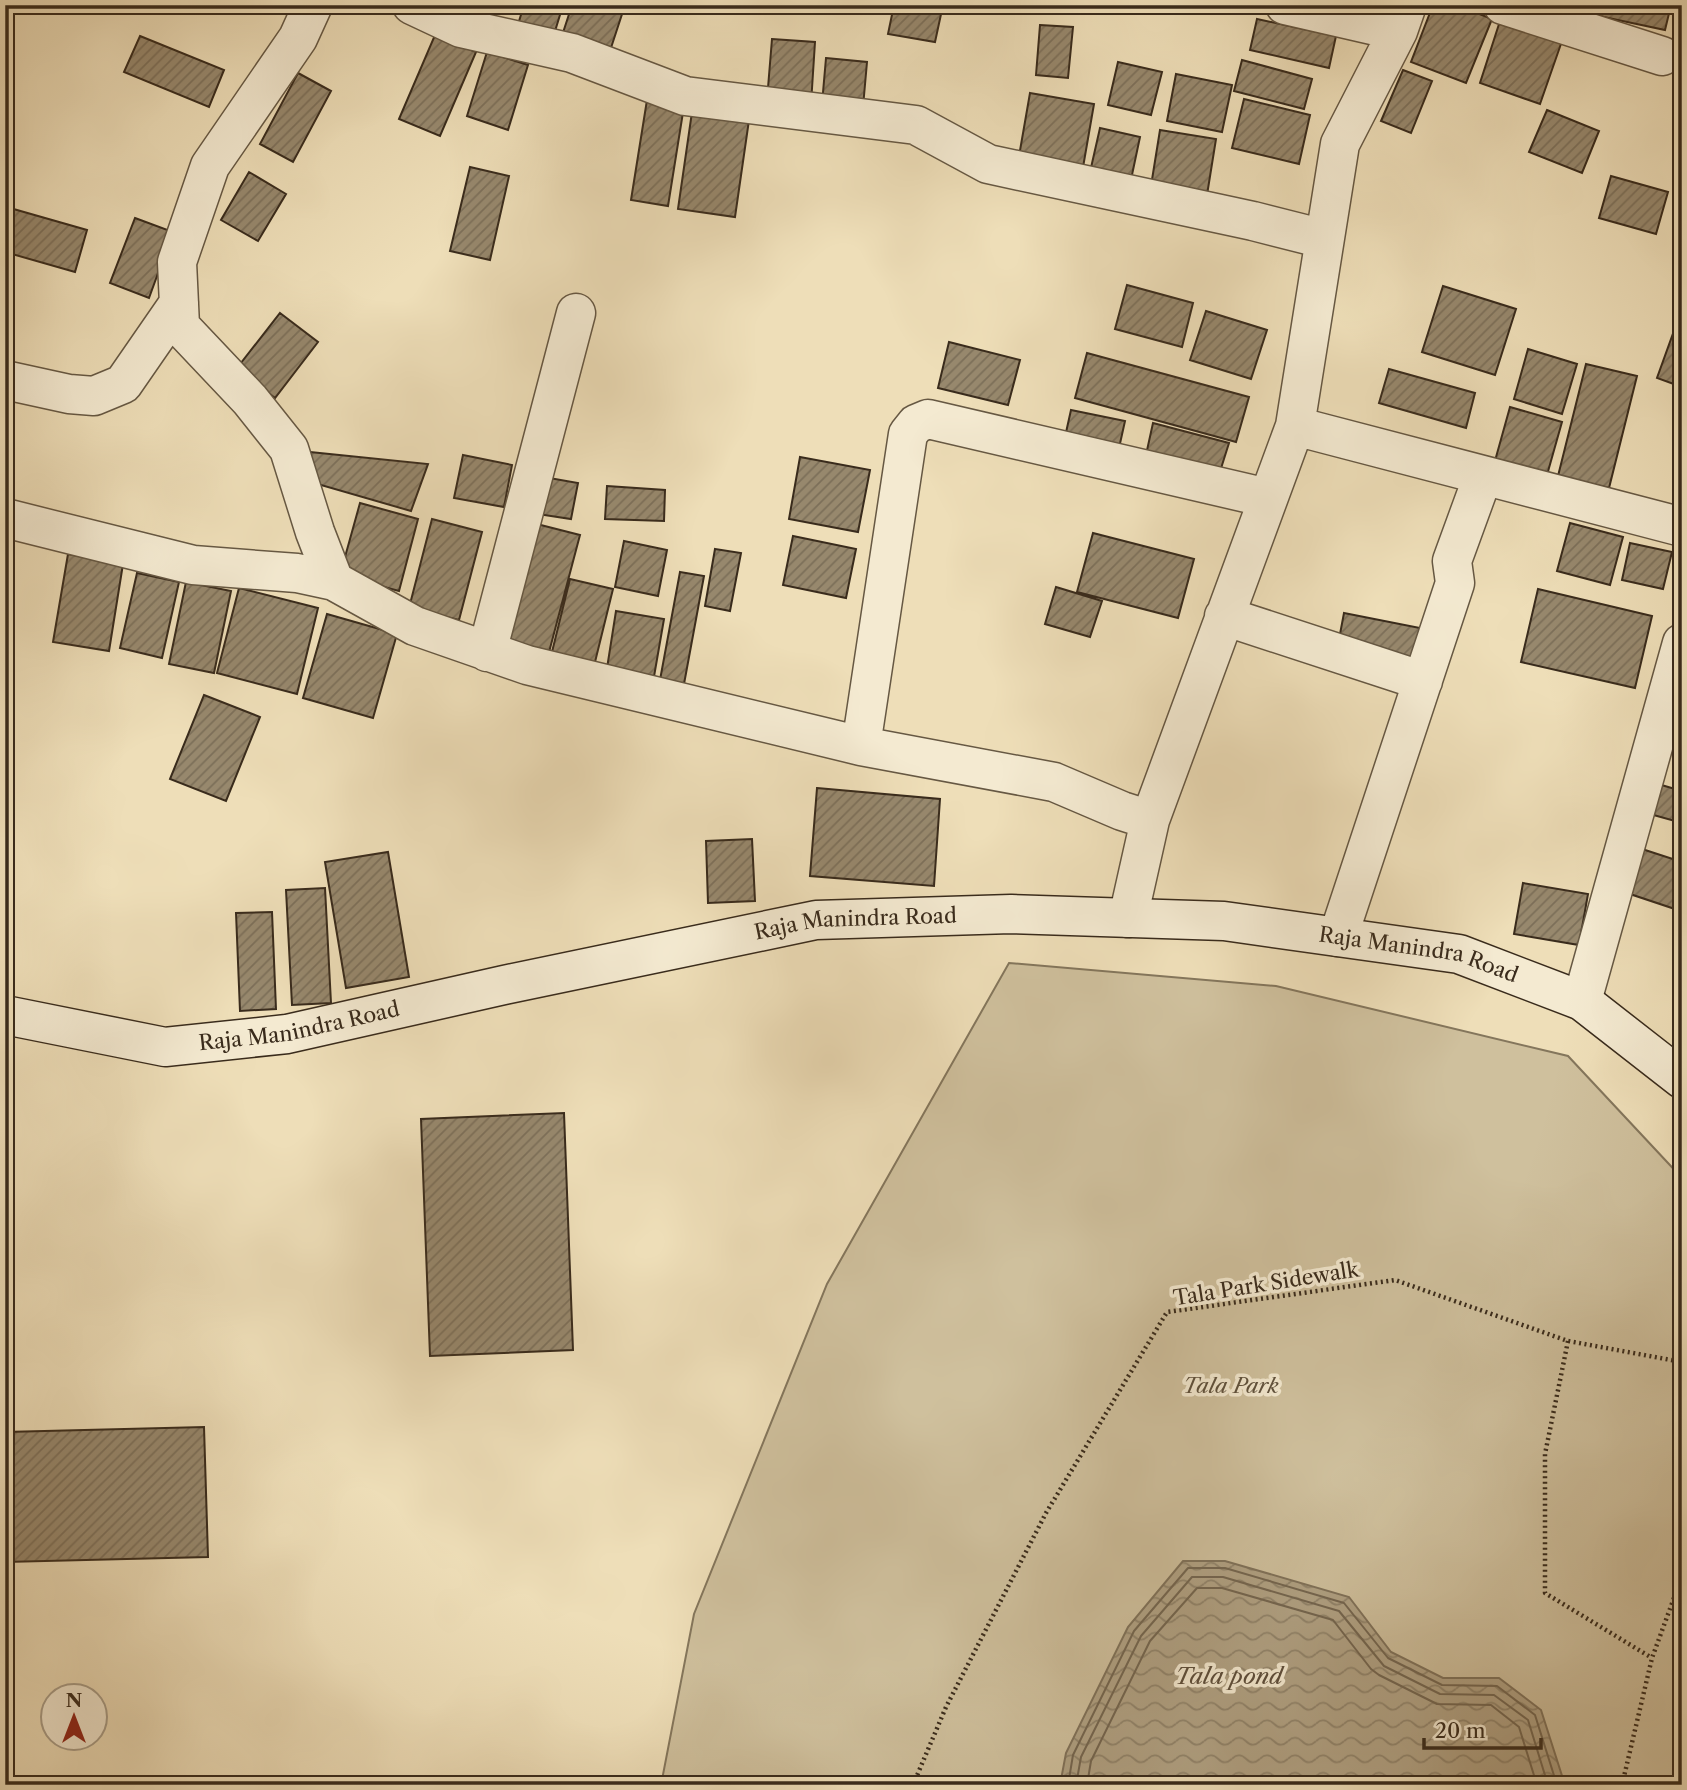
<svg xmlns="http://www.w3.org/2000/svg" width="1687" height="1790" font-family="'Libre Caslon Text',serif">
	<defs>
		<pattern id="water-waves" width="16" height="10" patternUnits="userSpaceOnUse" patternTransform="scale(1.75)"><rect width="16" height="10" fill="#b0a183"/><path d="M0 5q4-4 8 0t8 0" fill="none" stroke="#90836a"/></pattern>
		<pattern id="building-hatch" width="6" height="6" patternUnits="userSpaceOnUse" patternTransform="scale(1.75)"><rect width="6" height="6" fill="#97886d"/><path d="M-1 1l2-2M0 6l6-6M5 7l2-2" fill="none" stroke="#7c6f59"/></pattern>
	</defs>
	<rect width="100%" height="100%" fill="#eedeb8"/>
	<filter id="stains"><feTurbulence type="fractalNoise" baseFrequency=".00286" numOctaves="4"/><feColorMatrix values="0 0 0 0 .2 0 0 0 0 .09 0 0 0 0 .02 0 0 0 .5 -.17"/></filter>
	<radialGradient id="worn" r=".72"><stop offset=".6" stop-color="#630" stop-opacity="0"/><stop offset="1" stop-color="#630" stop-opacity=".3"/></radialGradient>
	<path fill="#cfc09d" stroke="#84765c" stroke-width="2" d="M1009 963 1276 986 1568 1056 1682 1178V1771L1680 1785H661L694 1614 827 1284Z"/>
	<path fill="url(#water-waves)" stroke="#80725a" stroke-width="2" d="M1183 1561H1225L1349 1597 1391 1652 1443 1678H1499L1541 1710 1564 1782 1563 1785H1060L1066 1753 1128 1627Z"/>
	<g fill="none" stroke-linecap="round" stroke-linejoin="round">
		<path stroke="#746650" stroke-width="2" d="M1068 1785 1073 1755 1134 1631 1188 1568H1225L1344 1603 1388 1658 1442 1685 1497 1686 1535 1715 1557 1785
			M1076 1785 1081 1757 1141 1636 1192 1577H1223L1339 1611 1384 1666 1440 1694 1494 1695 1528 1720 1548 1785
			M1087 1785 1091 1761 1150 1641 1197 1588H1222L1333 1620 1371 1669 1379 1675 1437 1704 1491 1705 1519 1727 1537 1785"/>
	</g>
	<path fill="url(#building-hatch)" stroke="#392b1c" stroke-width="2" d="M524 5H563L552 41 516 31Z
		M572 5H625L607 60 559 45Z
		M894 5H943L935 42 888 34Z
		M1433 5H1457L1492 19 1466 83 1411 62Z
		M1542 5H1594L1591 19Z
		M1602 5H1671L1665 30 1599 16Z
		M1678 5H1682V38L1674 37Z
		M1257 19 1336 36 1329 68 1250 50Z
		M1500 21 1562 41 1540 104 1480 83Z
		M1040 25 1073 27 1068 78 1036 75Z
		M435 35 476 52 440 136 399 119Z
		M140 36 224 70 209 107 124 72Z
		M772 39 815 42 811 104 767 100Z
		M487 52 528 65 508 130 467 116Z
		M826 58 867 62 863 107 822 104Z
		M1242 60 1312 79 1304 109 1234 91Z
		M1118 62 1162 72 1151 115 1108 105Z
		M1403 70 1432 81 1411 133 1381 121Z
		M298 73 331 91 293 162 260 144Z
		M1176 74 1232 85 1222 132 1167 121Z
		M1030 93 1094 104 1082 173 1018 162Z
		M1244 99 1310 115 1299 164 1232 148Z
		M647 100 684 106 668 206 631 200Z
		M1547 110 1599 131 1582 173 1529 152Z
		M692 112 749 120 735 217 678 209Z
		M1100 128 1140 137 1129 189 1088 181Z
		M1160 130 1216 139 1207 195 1151 186Z
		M470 167 509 176 490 260 450 251Z
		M249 172 286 194 258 241 221 220Z
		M1611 176 1668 192 1656 234 1599 218Z
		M10 208 87 230 75 272 5 252V223Z
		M135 218 173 232 149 298 110 283Z
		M1127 285 1193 303 1182 347 1115 329Z
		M1443 286 1516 309 1495 375 1422 352Z
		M1206 311 1267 330 1251 379 1190 360Z
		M280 313 318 342 275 398 237 368Z
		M1675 328 1682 330V387L1657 378Z
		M949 342 1020 360 1008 405 938 388Z
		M1528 349 1577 364 1562 414 1514 399Z
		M1087 353 1249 397 1236 442 1075 398Z
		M1586 364 1637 376 1609 488 1558 476Z
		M1389 369 1475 393 1466 428 1379 403Z
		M1510 407 1562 422 1545 482 1493 468Z
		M1071 410 1125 421 1117 457 1063 446Z
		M1153 423 1229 443 1217 481 1144 464Z
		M310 452 428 464 411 511 314 483Z
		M463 455 512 465 504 507 454 498Z
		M800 457 870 470 858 532 789 519Z
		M538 476 578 483 571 519 531 513Z
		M607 486 665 490 664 521 605 519Z
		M360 503 418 519 399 591 340 575Z
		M432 519 482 532 459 620 409 608Z
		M525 521 580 535 548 656 494 641Z
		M1570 523 1623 537 1610 585 1557 571Z
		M1093 533 1194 559 1178 618 1077 592Z
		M793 536 856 549 846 598 783 585Z
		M624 541 667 550 658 596 615 587Z
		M1630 543 1672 552 1663 589 1622 580Z
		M715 549 741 553 730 611 705 606Z
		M68 554 123 564 109 651 53 642Z
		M680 572 704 576 684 684 660 680Z
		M137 573 179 582 162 658 120 648Z
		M570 579 613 589 594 666 551 656Z
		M186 582 231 591 214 673 169 664Z
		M1056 587 1102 601 1090 637 1045 624Z
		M239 588 318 608 297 694 217 673Z
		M1538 589 1652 616 1635 688 1521 662Z
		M616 611 664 619 652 688 605 681Z
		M1344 613 1420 628 1413 664 1337 650Z
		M327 614 397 634 373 718 303 698Z
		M204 695 260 717 226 801 170 779Z
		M1658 784 1682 791V823L1650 814Z
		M817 788 940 799 934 886 810 876Z
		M752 839 755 901 708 903 706 841Z
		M1642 849 1682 862 1681 911 1627 893Z
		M388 852 409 977 346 988 325 862Z
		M1523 883 1588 894 1579 945 1514 934Z
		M325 888 331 1003 292 1005 286 890Z
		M272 912 276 1009 240 1011 236 913Z
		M564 1113 573 1350 430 1356 421 1119Z
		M204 1427 208 1557 5 1562V1432Z"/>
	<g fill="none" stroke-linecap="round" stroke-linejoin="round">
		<g stroke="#665843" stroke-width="41">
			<path id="street" d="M313 5 298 38 210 166 177 262 180 326 250 400 289 449 315 532 334 581 415 626 527 665 861 746 1054 782 1122 811 1150 820
				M412 5 461 28 572 53 685 96 916 125 988 164 1253 221 1324 239
				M1285 5 1398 31
				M1503 5 1662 56
				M5 380 69 394 94 396 123 384 179 303
				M1295 426 1682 527
				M5 518 193 565 297 573 334 581
				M1224 616 1423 681
				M487 652 576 313
				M861 746 908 434 916 424 928 419 1268 498
				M1128 918 1150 820 1295 426 1340 144 1398 31 1407 5
				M1338 937 1455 583 1452 561 1483 476
				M1582 1001 1682 643"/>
		</g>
		<g stroke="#392b1c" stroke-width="41">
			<g id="secondary">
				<path id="s1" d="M5 1015 165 1047 287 1034 504 985 816 920 1011 914 1224 921 1459 954 1582 1001 1682 1079"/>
			</g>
		</g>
		<path stroke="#392b1c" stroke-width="4.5" stroke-dasharray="2 3.5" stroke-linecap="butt" d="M1568 1341 1545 1454V1593L1652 1658
			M913 1785 946 1707 1046 1513 1167 1312 1395 1280 1568 1341 1682 1362
			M1622 1785 1652 1658 1682 1576"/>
		<use href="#street" stroke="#f4ead1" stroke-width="38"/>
		<use href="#secondary" stroke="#f4ead1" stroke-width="38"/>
	</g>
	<g text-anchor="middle" stroke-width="7" stroke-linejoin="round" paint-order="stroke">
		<g font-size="21" fill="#392b1c" stroke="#f4ead1">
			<text dy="7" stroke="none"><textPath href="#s1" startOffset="866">Raja Manindra Road</textPath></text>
			<text dy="7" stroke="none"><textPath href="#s1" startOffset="1433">Raja Manindra Road</textPath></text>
			<text dy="7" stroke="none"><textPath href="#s1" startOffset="299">Raja Manindra Road</textPath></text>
			<text transform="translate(1266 1284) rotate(-9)" y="7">Tala Park Sidewalk</text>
		</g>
		<g font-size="21" font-style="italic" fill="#5e503c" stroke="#f4ead1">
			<text x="1231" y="1393">Tala Park</text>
		</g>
		<g font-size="23" font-style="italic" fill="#5d4e3b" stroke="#f4ead1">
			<text x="1229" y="1684">Tala pond</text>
		</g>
	</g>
	<rect width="1687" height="1790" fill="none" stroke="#eedeb8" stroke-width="28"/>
	<rect x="7" y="7" width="1673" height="1776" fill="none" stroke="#392b1c" stroke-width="3.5"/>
	<rect x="14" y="14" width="1659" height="1762" fill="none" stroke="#392b1c" stroke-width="2"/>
	<g transform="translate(74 1717)"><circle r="33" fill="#f4ead1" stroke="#a99e89" stroke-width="2"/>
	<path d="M0-5L12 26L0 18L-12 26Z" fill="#8f2418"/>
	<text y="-10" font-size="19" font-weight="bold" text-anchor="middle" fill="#392b1c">N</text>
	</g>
	<path d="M1424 1738v10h117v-10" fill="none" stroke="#392b1c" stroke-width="3.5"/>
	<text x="1435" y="1738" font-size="21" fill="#392b1c" stroke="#f4ead1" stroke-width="5" paint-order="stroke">20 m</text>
	<rect width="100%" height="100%" filter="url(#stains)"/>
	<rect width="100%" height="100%" fill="url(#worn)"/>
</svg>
